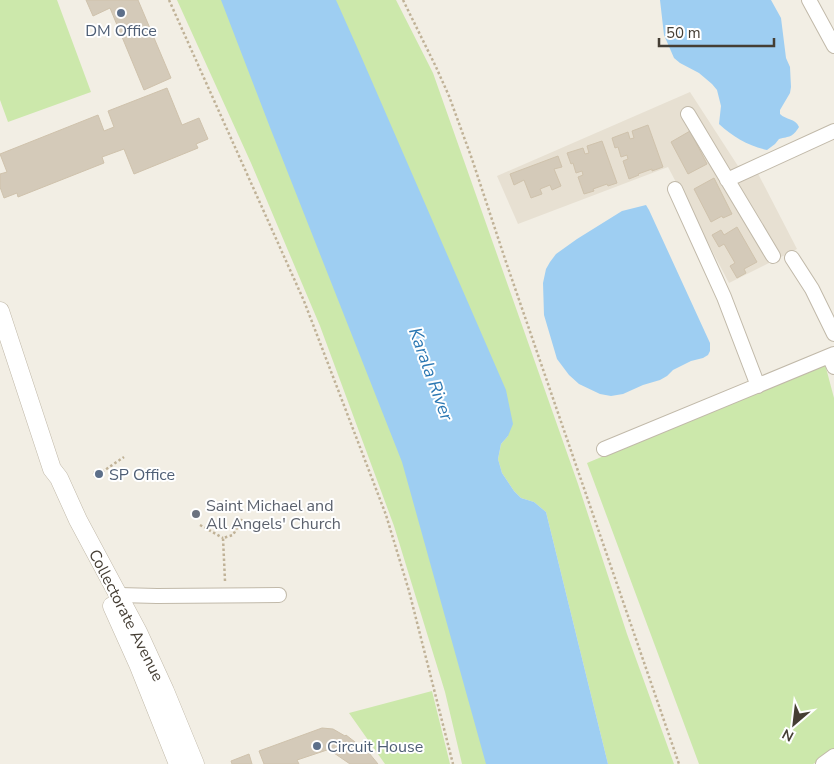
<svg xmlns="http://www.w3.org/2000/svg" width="834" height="764" font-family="'Nunito Sans',sans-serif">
	<rect width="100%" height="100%" fill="#f2eee4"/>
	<path fill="#e7e0d2" d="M690 92 738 166 752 162 797 249 729 283 668 167 518 224 497 176Z"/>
	<path fill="#cce8ab" d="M0 0H57L91 92 8 122 0 100Z
		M177 0H239L322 214 508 764H462L445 692 394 526 320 326 251 163Z
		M332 0H396L433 73 578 484 627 634 674 764H608L546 512 534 502 521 498 514 491 502 473 498 459 501 444 508 436Z
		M825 364 834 398V750L824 758 813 764H699L587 463Z
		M432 691 450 764H385L349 713Z"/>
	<path fill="#9ecef2" d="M221 0H336L357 47 506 390 513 424 508 436 501 444 498 459 502 473 514 491 521 498 534 502 546 512 608 764H486L402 462 271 130Z
		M660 0H771L781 18 786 58 790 67 791 87 790 93 780 110V114C786 120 795 118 799 127 792 138 790 136 779 139L775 144 767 150C749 146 733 137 719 124L721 106 717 90 712 84 699 73 680 63 674 58 664 35Z
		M646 205 649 210 710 343V351L708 355 703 358 691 361 673 370 667 376 660 380 643 385 623 394 611 396 600 394 579 384 569 375 557 359 544 315 543 283 546 269 550 262 556 254 577 239 622 211Z"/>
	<path fill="#d4cab9" stroke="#cfc2ac" d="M86 0H138L171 78 144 90 110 8 93 16Z
		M167 88 182 125 199 118 208 139 196 144 198 148 134 174 124 149 102 157 104 163 18 197 17 193 4 198 0 187V174L7 172 0 154 98 115 104 131 114 127 108 111Z
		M648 125 663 167 652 171V169L638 174 639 175 629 179 623 161 628 159 627 155 621 157 618 147 615 148 612 138 628 132 630 139 634 138 632 131Z
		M690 131 707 164 688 174 671 142Z
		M602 141 617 183 608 186 607 184 593 189 594 191 584 194 578 177 583 175 582 171 576 173 573 163 571 164 567 153 583 148 585 154 589 153 587 146Z
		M558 156 562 167 554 169 561 186 552 190 550 185 540 189 542 194 531 198 524 180 514 185 510 174Z
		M714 178 732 214 723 218 722 216 711 222 694 189Z
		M737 227 757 262 744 269 746 273 737 278 730 266 735 263 724 244 719 247 712 235 721 230 724 235Z
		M322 728 333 729 345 736 346 735 369 753 378 764H350L334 753 336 751 330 749 297 760 299 764H264L259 751Z
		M249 754 252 764H232L231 761Z"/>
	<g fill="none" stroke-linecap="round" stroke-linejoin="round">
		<g stroke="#c1b9a9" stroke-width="16">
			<path id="minor" d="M809 0 834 46
				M688 114 773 256
				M727 180 834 131
				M675 189 724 297 758 386
				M792 258 812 289 834 334
				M829 356 834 367
				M604 449 834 354
				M119 595 157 596 279 595
				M823 764 834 756"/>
		</g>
		<g stroke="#c1b9a9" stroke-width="19">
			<path id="tertiary" d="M0 311 52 469 59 478 78 520 138 632 165 691 195 764
				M112 606 138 664 178 764"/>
		</g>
		<path stroke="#c0b297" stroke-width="2.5" stroke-dasharray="2.5 2.5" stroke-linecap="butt" d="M169 0 304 301 386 515 409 591 453 764
			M403 0 436 67 449 96 472 159 506 262 679 764
			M94 474a4 4 0 1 1 8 0a4 4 0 1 1-8 0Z
			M102 472 124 457
			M200 525 223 538
			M225 581 223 538 233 535 242 519"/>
		<use href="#minor" stroke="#fff" stroke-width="14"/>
		<use href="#tertiary" stroke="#fff" stroke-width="18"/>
	</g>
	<g fill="#5c6f8a" stroke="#fff" stroke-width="2">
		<circle cx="121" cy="13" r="5"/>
		<circle cx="99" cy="474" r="5"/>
		<circle cx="317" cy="746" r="5"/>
	</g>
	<circle fill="#6b7280" stroke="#fff" stroke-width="2" cx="196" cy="514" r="5"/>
	<g text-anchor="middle" stroke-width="4" stroke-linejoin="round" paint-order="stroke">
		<g font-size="16" fill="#4e5e75" stroke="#fff" text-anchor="start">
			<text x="121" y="36" text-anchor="middle">DM Office</text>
			<text x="109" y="480">SP Office</text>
			<text x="327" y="752">Circuit House</text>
		</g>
		<g font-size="16" fill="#5b616d" stroke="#fff" text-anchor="start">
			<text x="206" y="511">Saint Michael and<tspan x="206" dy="18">All Angels' Church</tspan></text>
		</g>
		<g font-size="16" fill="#453e34" stroke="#fff">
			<text transform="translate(127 615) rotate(63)" y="6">Collectorate Avenue</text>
		</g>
		<g font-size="18" font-style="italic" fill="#2b77b2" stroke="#fff">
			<text transform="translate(431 374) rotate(70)" y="6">Karala River</text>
		</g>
	</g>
	<g transform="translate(794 724) rotate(208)" stroke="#ffffff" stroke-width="4" paint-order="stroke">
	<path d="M0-4L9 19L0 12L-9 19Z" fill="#453e34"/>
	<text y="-8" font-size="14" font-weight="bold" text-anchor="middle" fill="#453e34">N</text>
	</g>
	<path d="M659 38v8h115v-8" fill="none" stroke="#453e34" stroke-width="2.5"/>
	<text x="666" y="38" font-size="15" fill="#453e34" stroke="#ffffff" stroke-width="4" paint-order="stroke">50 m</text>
</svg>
